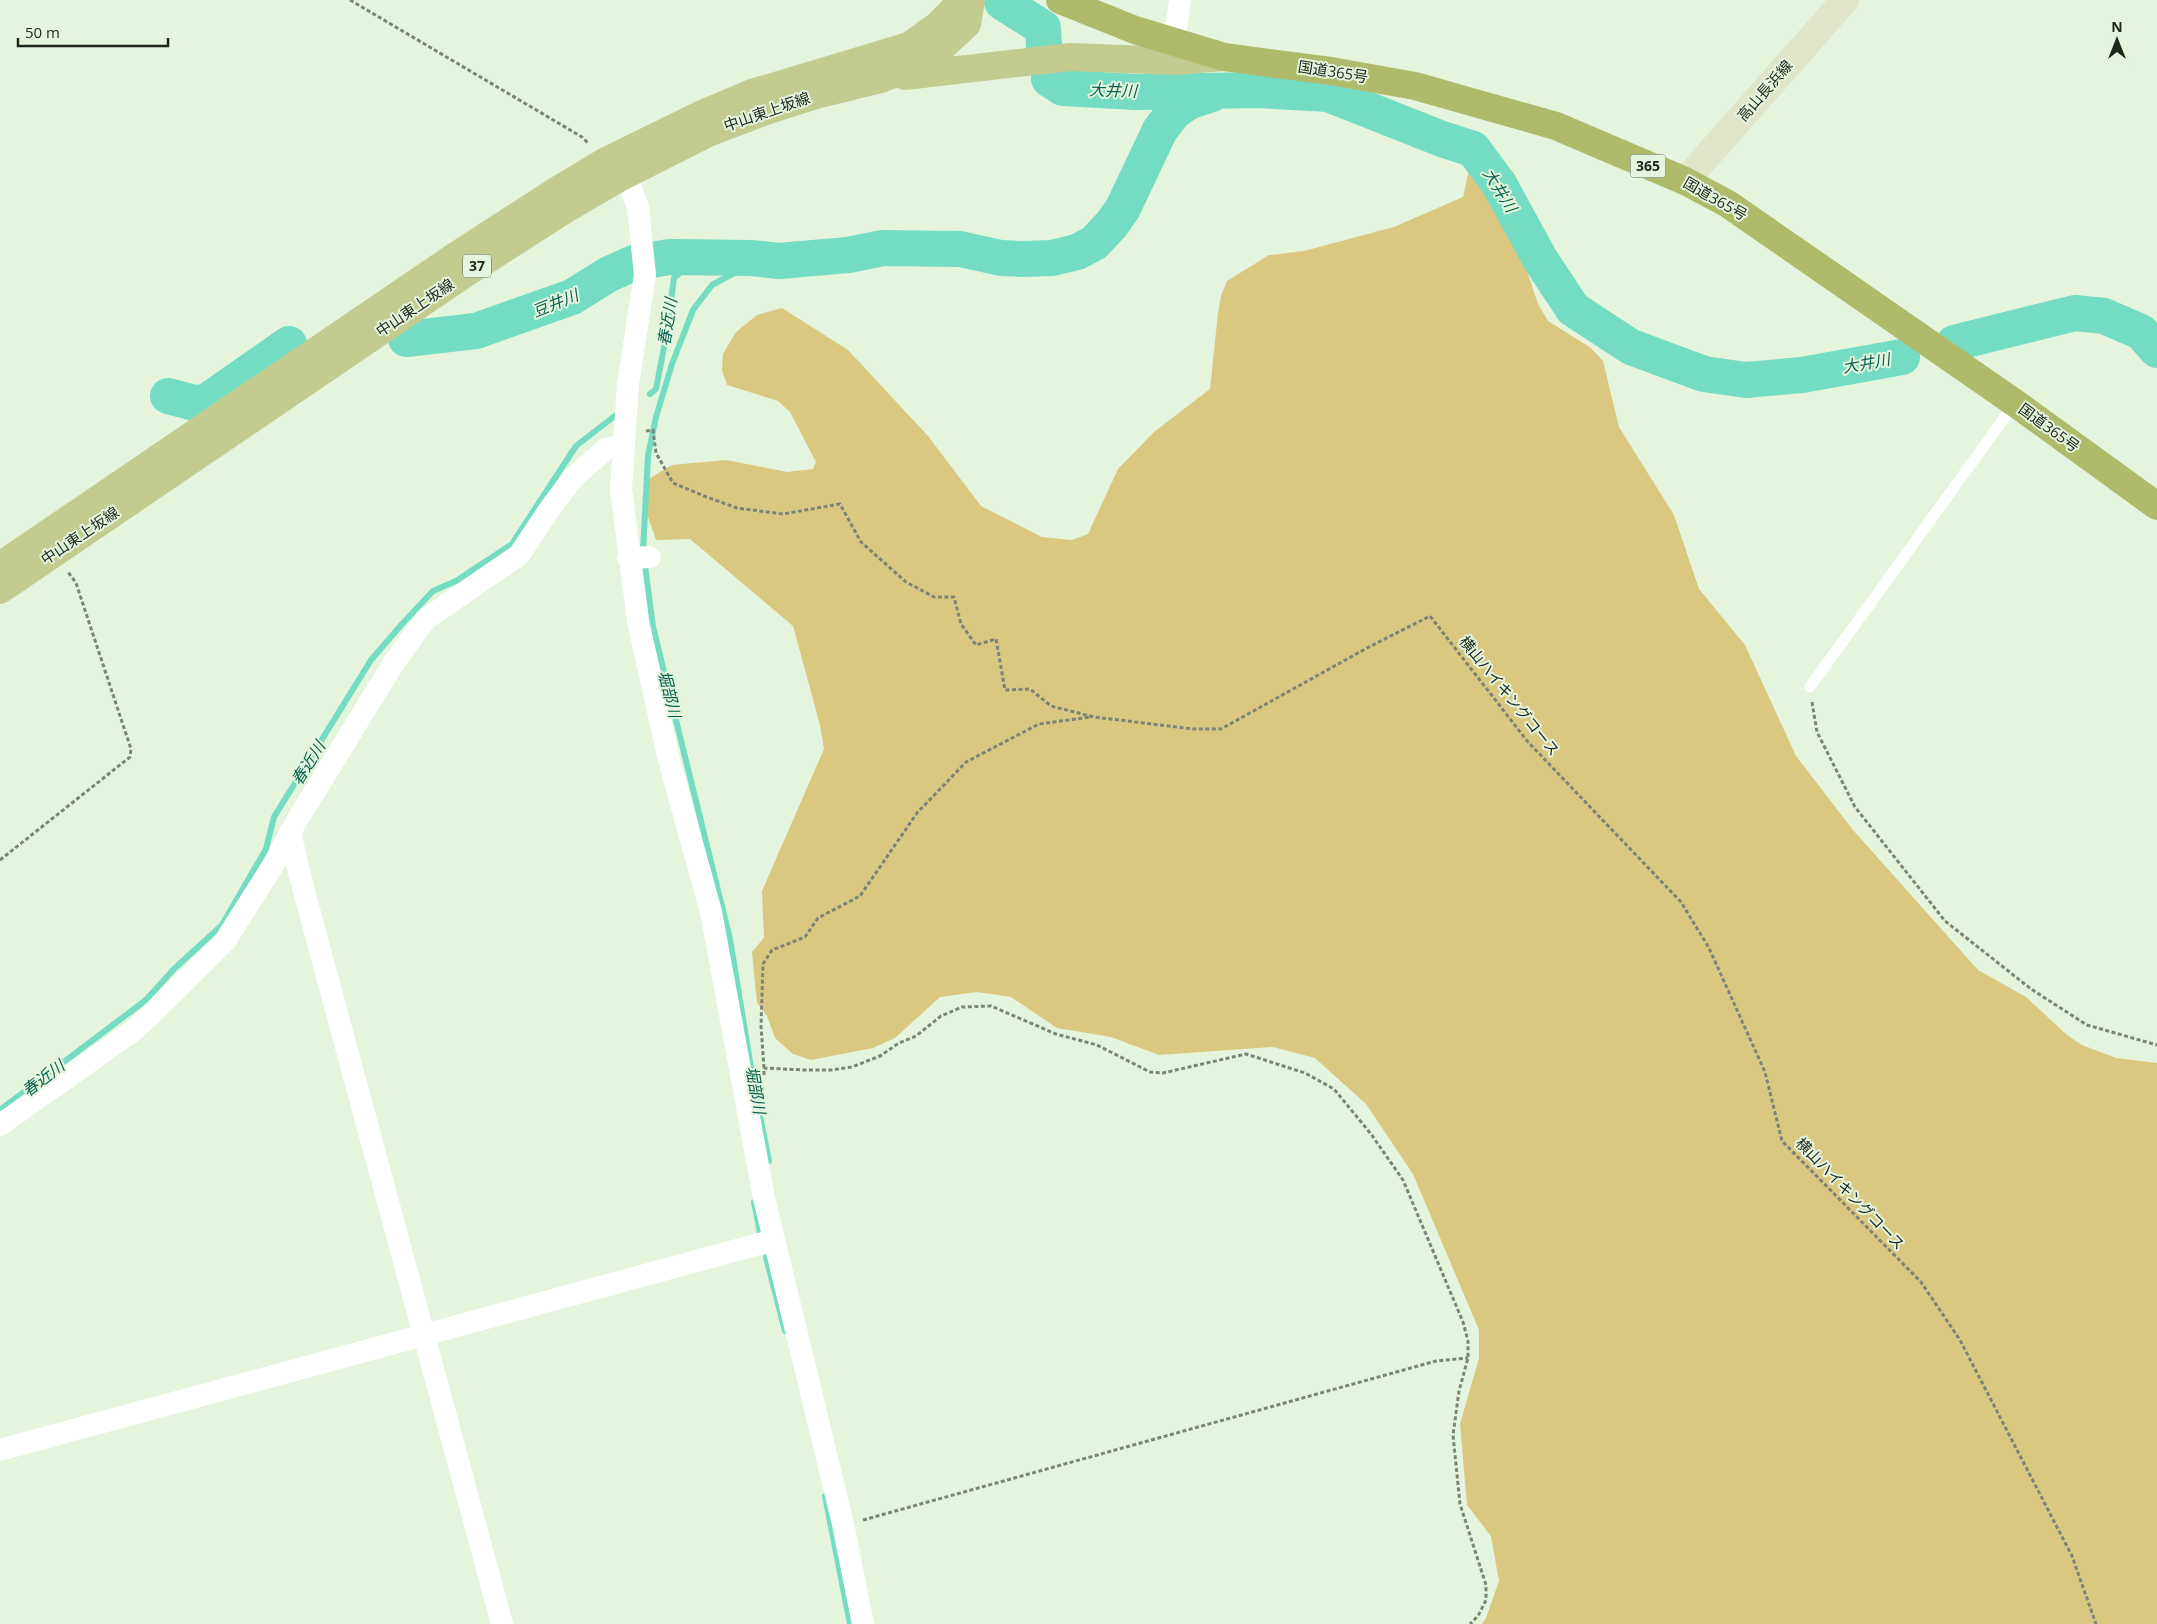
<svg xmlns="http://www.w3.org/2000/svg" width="2157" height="1624" font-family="'Open Sans','Noto Sans JP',sans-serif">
	<rect width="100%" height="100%" fill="#e4f4dd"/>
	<path fill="#dbc880" d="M1480 164H1497L1510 175 1519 196 1527 271 1538 304 1548 321 1591 348 1603 361 1619 427 1674 515 1699 589 1745 645 1796 756 1853 830 1978 970 2026 997 2067 1035 2082 1045 2116 1058 2157 1063V1624H1482L1486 1618 1499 1581 1491 1536 1467 1505 1460 1424 1479 1358V1330L1413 1174 1366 1104 1315 1058 1273 1047 1159 1055 1111 1037 1057 1028 1011 997 977 992 940 997 895 1038 873 1048 811 1060 793 1054 775 1038 767 1016 757 1003 752 952 764 938 762 891 824 749 820 725 793 626 690 539 656 540 643 502 650 478 672 465 726 460 787 472 813 469 816 462 790 412 778 401 727 385 722 370 723 354 736 332 757 315 782 308 848 350 928 436 981 506 1042 537 1072 540 1088 534 1118 469 1154 432 1210 389 1218 313 1221 296 1227 281 1269 255 1304 251 1394 227 1463 197 1468 174Z"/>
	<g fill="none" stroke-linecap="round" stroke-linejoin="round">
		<path stroke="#73dcc2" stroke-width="6" d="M751 258V267L736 272 712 285 693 310 672 364 656 417 648 456 643 551 653 627 730 939 752 1074
			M650 394 656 389 666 337 674 278 698 258
			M756 1096 769 1161
			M0 1110 146 1000 174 969 222 925 266 849 274 817 371 660 402 624 433 591 456 581 512 544 576 446 616 415
			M754 1202 760 1233
			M766 1257 785 1331
			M825 1496 850 1624"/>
		<path stroke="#73dcc2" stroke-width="36" d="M1002 2 1043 28 1044 47
			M1049 79 1063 88 1136 92 1259 90 1328 94 1442 139 1473 149 1499 184 1540 259 1573 309 1631 347 1704 374 1746 380 1802 375 1902 357
			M406 339 476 331 572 297 609 274 634 263 669 257 751 258 779 261 848 255 883 248 960 249 1001 258 1023 259 1052 258 1077 252 1094 243 1112 224 1123 208 1160 130 1174 112 1188 102 1212 94
			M1954 343 2075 313 2104 316 2141 332 2157 350
			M168 396 195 403 206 402 289 344"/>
		<path stroke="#7b8576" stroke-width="3" stroke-dasharray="4 2.5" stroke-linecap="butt" d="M350 0 582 137 589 144
			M646 431 653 430 656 453 673 483 704 496 737 508 783 514 840 504 861 542 906 582 934 597H954L961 624 976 645 996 639 1005 690 1030 689 1051 706 1094 717 1193 729H1221L1367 648 1430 616 1528 742 1681 902 1709 948 1765 1072 1782 1141 1921 1282 1960 1340 2072 1556 2096 1624
			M1812 702 1817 732 1855 807 1945 921 2031 989 2087 1025 2157 1045
			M0 860 130 757 131 749 76 583 68 572
			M764 1068 761 1026 763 964 772 950 805 937 818 918 860 896 917 813 966 762 1039 724 1091 717
			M764 1075V1068L804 1070H831L852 1067 880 1056 899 1043 916 1036 941 1016 962 1007 991 1006 1056 1034 1097 1045 1150 1072 1163 1073 1246 1054 1305 1073 1334 1089 1371 1134 1403 1180 1463 1322 1468 1341V1358L1459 1391 1453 1435 1460 1504 1486 1585V1600L1478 1616 1470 1624
			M863 1520 1436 1361 1468 1358"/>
		<path stroke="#fff" stroke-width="11" d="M1810 687 2015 403"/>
		<path stroke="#fff" stroke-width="22" d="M1171 41 1177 23 1180 0
			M610 165 630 187 638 207 645 275 628 384 621 489 638 621 669 760 711 912 764 1198 843 1524 863 1624
			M628 558 650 557
			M290 832 301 880 502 1624
			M0 1125 137 1028 225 941 274 864 296 822 395 661 426 619 519 555 551 507 574 477 606 449 624 445
			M0 1450 774 1240"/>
		<path stroke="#e1e5c8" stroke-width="28" d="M1685 181 1845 0"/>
		<path stroke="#c4cb90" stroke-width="28" d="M905 76 1070 57 1176 61 1223 57
			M0 566 454 257 556 191 606 161 700 115 752 93 909 46 937 26 953 10 967 0
			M0 590 466 273 566 209 621 177 708 133 766 111 816 95 881 79 912 67 937 52 967 24 971 0"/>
		<path stroke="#b0ba6b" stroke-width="28" d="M1060 0 1135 30 1224 57 1331 71 1415 86 1556 126 1685 181 1728 204 2015 403 2157 506"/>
	</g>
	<g text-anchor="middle" stroke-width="4" stroke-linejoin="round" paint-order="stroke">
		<g fill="#e4f4dd" stroke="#5a6256" stroke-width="1">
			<rect x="1630.5" y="154.5" width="35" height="23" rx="4"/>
			<rect x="463" y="254.5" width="28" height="23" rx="4"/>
		</g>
		<g font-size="14" font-weight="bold" fill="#1f241c">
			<text x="1648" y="171">365</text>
			<text x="477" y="271">37</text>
		</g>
		<g font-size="15" fill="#1f241c" stroke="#e4f4dd">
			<text transform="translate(1333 72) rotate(9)" y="5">国道365号</text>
			<text transform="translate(1765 91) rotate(-49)" y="5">高山長浜線</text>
			<text transform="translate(767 112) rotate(-19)" y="5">中山東上坂線</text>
			<text transform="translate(1715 199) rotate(30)" y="5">国道365号</text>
			<text transform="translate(415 308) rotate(-34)" y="5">中山東上坂線</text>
			<text transform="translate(2049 428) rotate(36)" y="5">国道365号</text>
			<text transform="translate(80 536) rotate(-34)" y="5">中山東上坂線</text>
			<text transform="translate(1509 696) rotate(51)" y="5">横山ハイキングコース</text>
			<text transform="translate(1850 1194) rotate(46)" y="5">横山ハイキングコース</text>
		</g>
		<g font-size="16" font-style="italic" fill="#086252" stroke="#e4f4dd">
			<text transform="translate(1113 90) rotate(2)" y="6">大井川</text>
			<text transform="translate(1500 190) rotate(58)" y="6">大井川</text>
			<text transform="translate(555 303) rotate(-22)" y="6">豆井川</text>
			<text transform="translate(667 322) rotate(-81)" y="6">春近川</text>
			<text transform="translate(1866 363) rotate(-10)" y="6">大井川</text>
			<text transform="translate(670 694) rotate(76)" y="6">堀部川</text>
			<text transform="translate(308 763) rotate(-58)" y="6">春近川</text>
			<text transform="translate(43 1078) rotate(-37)" y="6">春近川</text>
			<text transform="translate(756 1090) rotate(80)" y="6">堀部川</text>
		</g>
	</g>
	<g transform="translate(2117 40)" stroke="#e4f4dd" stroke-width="4" paint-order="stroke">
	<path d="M0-4L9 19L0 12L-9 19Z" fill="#1f241c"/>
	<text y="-8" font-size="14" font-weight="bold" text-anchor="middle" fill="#1f241c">N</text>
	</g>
	<path d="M18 38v8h150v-8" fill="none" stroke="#1f241c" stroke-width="2.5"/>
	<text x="25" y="38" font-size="15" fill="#1f241c" stroke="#e4f4dd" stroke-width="4" paint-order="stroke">50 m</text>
</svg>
